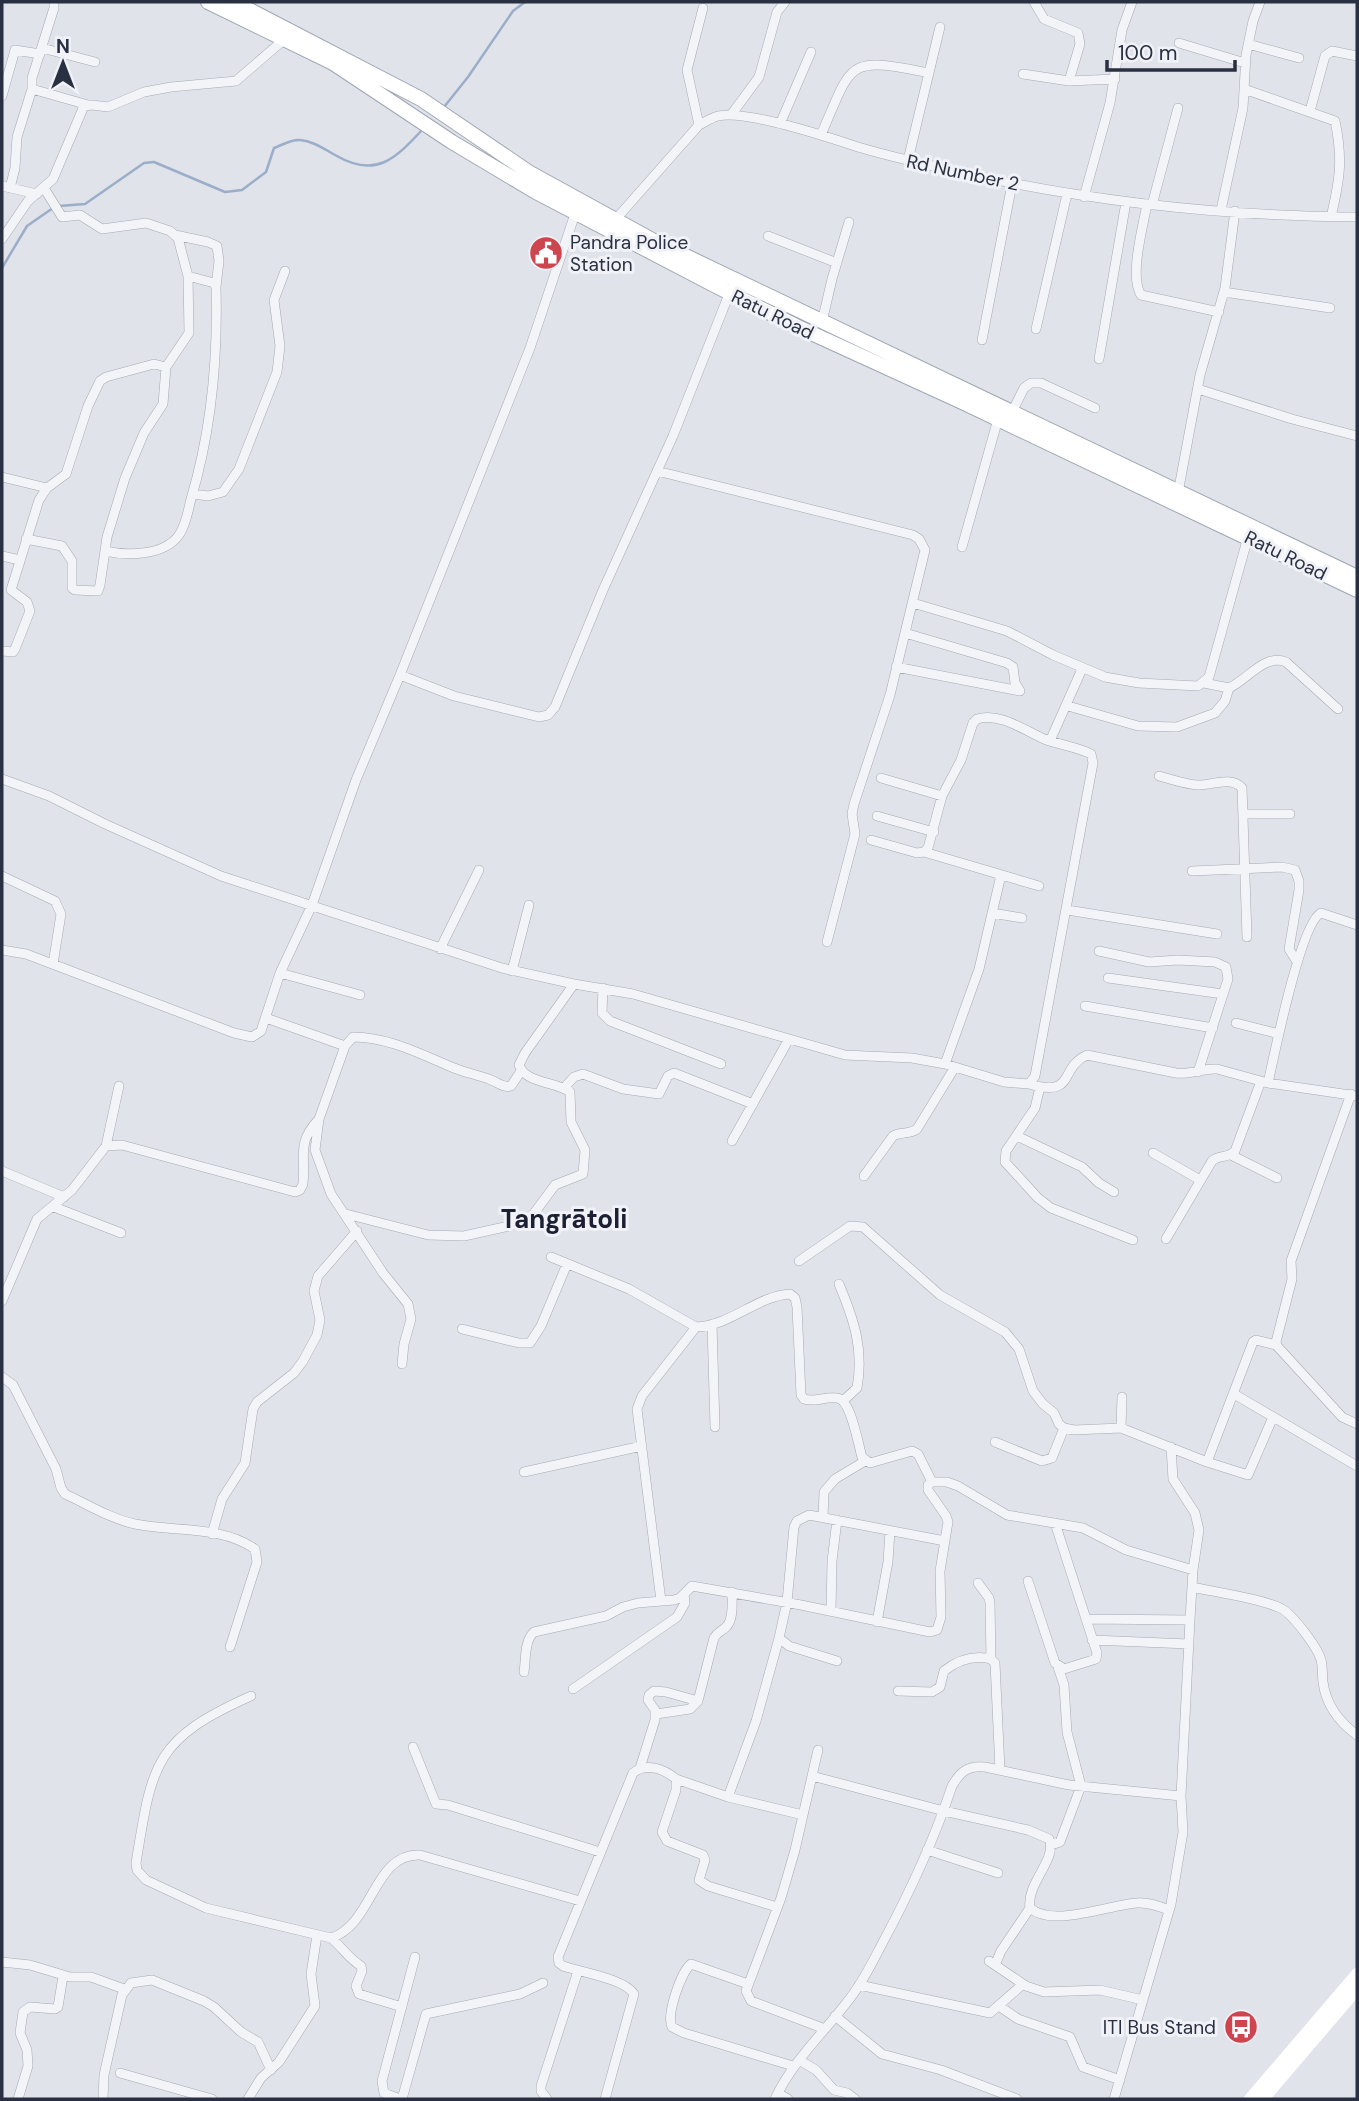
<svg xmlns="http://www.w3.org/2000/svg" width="1359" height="2101" font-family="'DM Sans',sans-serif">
	<rect width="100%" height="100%" fill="#e0e3e9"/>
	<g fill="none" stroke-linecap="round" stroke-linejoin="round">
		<path stroke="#9baec9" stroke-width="2.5" d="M444 107 468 77 513 11 525 2
			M59 206 85 204 144 163 154 162 225 192 242 190 266 172 274 148C282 145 292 139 300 140 313 141 324 149 335 155 376 179 395 159 423 129
			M2 268 27 226 53 208"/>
		<g stroke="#a5aab3" stroke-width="10">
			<path id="street" d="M54 2V8L32 78V89L88 105
				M1034 2 1044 19 1078 33 1080 44 1069 81
				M1179 43 1245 63
				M1248 44 1299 58
				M42 48 95 62
				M1023 74 1069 81 1115 79
				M1244 89 1335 121C1343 159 1340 179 1331 217
				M2 96 15 50 40 54
				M1310 111 1325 56 1332 51 1357 56
				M731 115 759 77 777 12 785 2
				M780 124 811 52
				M699 125 687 70 703 8
				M821 135C853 61 846 56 929 73
				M908 160 940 27
				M2 186 37 194
				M10 188 15 168 17 137 32 89
				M44 188 62 217 80 215 102 229 146 223 170 231 178 238 188 276 214 283 216 287C218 357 211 432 191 499 188 511 186 525 179 535 164 556 127 556 105 551
				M1084 197 1110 103 1122 30 1132 2
				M1147 204C1143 227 1129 276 1141 295L1219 312
				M1152 205 1178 108
				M1221 210 1243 108 1246 55 1253 21 1260 2
				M616 219 699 125C705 122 711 118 718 116 748 110 827 137 858 147 888 156 919 163 951 170 1084 201 1220 216 1357 217
				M175 235 208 242 217 246 219 261 216 287
				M768 236 837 263
				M2 239 28 201 53 179 84 106 92 105 108 107 144 92 171 87 236 81 287 37
				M1224 292 1330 308
				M822 322 832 279 849 222
				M1036 329 1067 194
				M982 340 1012 184
				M1099 359 1126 202
				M1198 389 1292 419 1357 436
				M1012 412 1024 388 1031 383H1041L1095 408
				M657 471 913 535 919 539 925 550 890 695 854 804 852 814 855 834 827 942
				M2 477 47 488
				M1178 493 1200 375 1225 288 1235 211
				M193 494 208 496 223 492 239 469 277 372 280 346 274 300 285 271
				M26 539 62 546 72 561V588L75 590 98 591 100 585 107 537 125 478 144 433 163 404 166 367 189 333 188 276
				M962 547 998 419
				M2 556 20 560
				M913 603 1007 631 1053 655 1105 677 1139 683 1198 686 1209 677 1248 537
				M905 633 1007 663 1013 667 1015 683 1020 691
				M2 651 13 652 15 649 30 611 27 602 11 590 39 500 47 488 66 474 88 406 100 381 106 377 154 364 166 367
				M896 667 1020 691
				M400 675 454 696 539 717 548 715 555 707 603 590 673 436 731 289
				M1204 683 1229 688C1247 680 1265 653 1286 662L1338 709
				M1068 706 1138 726 1177 727 1215 713 1225 701 1229 688
				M1050 741 1082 669
				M1159 776C1171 779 1186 785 1199 785 1213 785 1231 776 1242 788L1247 937
				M881 778 942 796
				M2 779 49 796 105 824 221 876 502 968 574 984 633 994 845 1055 912 1058 945 1064 1004 1082 1029 1084 1035 1076 1093 763 1091 754C1077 747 1060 745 1044 739 1024 730 999 712 977 719L973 723 961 760 942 796 928 848 924 852 917 853 871 840
				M1244 814H1290
				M877 816 934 832
				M924 852 1039 886
				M1192 871 1282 867 1295 870 1299 881V890L1289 949 1297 962
				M2 876 55 901 61 914 53 964
				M1067 910 1217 934
				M992 913 1022 918
				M440 949 479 870
				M2 950 26 954 234 1033 252 1037 261 1031 280 973 312 905 356 780 400 675 530 348 576 211
				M1099 951 1149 962 1178 960 1215 962 1226 967 1228 979 1198 1072
				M512 971 529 905
				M280 973 360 995
				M1108 978 1223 994
				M603 988 602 1013 610 1021 721 1064
				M1085 1006 1213 1028
				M266 1018 345 1046 353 1037C389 1037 422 1055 454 1068 466 1073 479 1075 491 1080 499 1083 503 1088 511 1086L521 1071
				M1236 1023 1279 1034
				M345 1046 319 1119 315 1150 331 1194 383 1273 408 1304 411 1319 404 1344 402 1364
				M945 1064 979 969 1001 875
				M1268 1083C1274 1056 1301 922 1321 913L1357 925
				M1029 1084C1077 1098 1058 1068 1087 1055L1176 1073C1191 1075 1203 1068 1217 1069L1268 1083 1357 1096
				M1040 1087 1035 1108 1006 1151 1005 1162 1038 1198 1051 1208 1133 1240
				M564 1088 574 1077 583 1074 623 1089 659 1094 668 1076 674 1073 753 1104
				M1351 1094 1291 1261 1292 1279 1276 1342 1277 1346 1342 1417 1357 1424
				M1017 1136 1082 1167 1099 1183 1114 1192
				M732 1141 789 1039
				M106 1146 119 1086
				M1153 1153 1200 1180
				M1231 1155 1277 1178
				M2 1171 64 1197
				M864 1176 893 1136C901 1131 910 1135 917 1129L955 1067
				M54 1207 121 1233
				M346 1214 428 1235 464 1236 509 1226 532 1216 555 1185 583 1174 585 1150 571 1122 570 1092C555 1081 526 1084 519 1065L525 1053 574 984
				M1166 1239 1212 1161C1219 1154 1228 1159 1235 1151L1261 1081
				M551 1257 629 1289 696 1327C730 1326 757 1296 790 1294L795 1298 797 1307 801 1395 804 1399C815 1403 825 1396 837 1398 851 1399 858 1444 862 1457L870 1463 912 1451 918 1454 932 1482
				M799 1261 850 1226 863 1227 940 1295 1005 1332 1019 1349 1033 1391 1043 1404 1054 1413 1059 1424 1064 1428 1074 1430 1121 1428 1207 1462 1248 1475 1273 1417
				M839 1284C854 1320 864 1349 857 1388L844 1400
				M2 1301 37 1219 72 1190 106 1146 122 1145 295 1192 300 1190 303 1184C306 1154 296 1144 319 1119
				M712 1324 715 1427
				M462 1329 519 1343H530L541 1326 567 1264
				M2 1377 13 1385 56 1469 61 1488 65 1494C87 1504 111 1519 135 1524 174 1532 221 1525 255 1549L257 1562 230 1647
				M1234 1394 1357 1466
				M1121 1428 1122 1397
				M995 1442 1042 1461 1052 1458 1064 1428
				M1207 1462 1253 1342 1256 1340 1276 1345
				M524 1472 642 1446
				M823 1517 824 1492 835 1479 865 1461
				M212 1534 222 1499 245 1463 253 1409 257 1402 294 1373 303 1361 317 1335 320 1320 314 1291 318 1276 357 1231
				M1028 1581 1055 1663 1064 1669 1096 1659 1097 1653 1055 1523
				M978 1583 989 1598 990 1603 991 1659
				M1192 1587C1214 1592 1264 1599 1282 1609 1293 1615 1318 1648 1321 1660 1323 1667 1322 1675 1323 1682 1326 1705 1339 1722 1357 1735
				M661 1601 637 1409 642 1396 696 1327
				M831 1611 832 1561 837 1520
				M1086 1619 1190 1620
				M877 1622 888 1562 890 1531
				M1092 1640 1189 1644
				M837 1661 789 1646 779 1638 787 1602 794 1527 797 1521 809 1515 945 1541
				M524 1672C526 1660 524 1641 534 1632L606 1616 623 1607 638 1603 674 1600 680 1598 692 1586 801 1605 930 1632 937 1630 941 1617 940 1571 948 1522 946 1516 928 1490V1485L932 1482H947L958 1486 1007 1515 1083 1528 1126 1550 1193 1570
				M573 1689 677 1617 685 1603 684 1594
				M898 1691 932 1692 940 1687 944 1671C958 1660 974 1655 991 1659L995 1663 1000 1770
				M251 1696C154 1739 152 1764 136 1863L137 1870 146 1880 206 1908 331 1938C374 1924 373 1853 420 1855L580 1901
				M656 1714 690 1709 698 1701
				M413 1747 436 1804 448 1805 600 1852
				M818 1750 795 1850 781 1898 746 1991 751 2001 825 2029
				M640 1768 655 1720V1710L648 1700 649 1695 654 1691 666 1692 698 1701 714 1638C718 1631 721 1632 726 1627 734 1620 732 1601 732 1592
				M812 1776 944 1811 1028 1830 1049 1839C1058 1859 1026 1883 1030 1908 1053 1928 1108 1905 1137 1903 1148 1902 1159 1906 1169 1910
				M676 1779 728 1797 803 1815
				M728 1797 756 1721 779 1638
				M1051 1845 1060 1842 1081 1786 1067 1732 1064 1685 1058 1667
				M927 1850 998 1873
				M331 1938C343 1948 348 1958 361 1966L362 1971 356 1986 359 1994 402 2007
				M989 1961 1026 1986 1044 1992 1100 1990 1143 2000
				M2 1962 30 1965 70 1977H91L124 1989
				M995 1965 1001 1951 1030 1908
				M748 1984 691 1964C681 1972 666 2015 672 2027L684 2033 793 2066
				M859 1985 990 2013 1023 1984
				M999 2006 1018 2019 1070 2037 1083 2067 1120 2080
				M835 2016 882 2054 941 2070 1017 2099
				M799 2060 816 2070 834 2090 847 2093 855 2099
				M120 2073 212 2099
				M778 2093 788 2099
				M18 2099 28 2066 27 2050 20 2033 23 2012 30 2007 55 2009 58 2007 63 1976
				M103 2099 104 2075 122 1995 131 1983 152 1980 204 2001 214 2007 241 2032 258 2042 271 2070
				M248 2099 261 2078 279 2062 315 2006 311 1974 317 1935
				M400 2099 384 2093 382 2081 415 1957
				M402 2099 426 2014 520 1994 543 1983
				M547 2099 541 2091V2086L578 1971
				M605 2099 634 1994C625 1979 581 1972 563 1966L559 1963 558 1957 633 1773C646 1762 664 1769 676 1779V1790L662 1832 667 1841 703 1855 705 1860 699 1880 708 1886 777 1907
				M775 2099C793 2060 825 2032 851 1997 864 1980 873 1961 883 1942 910 1892 934 1840 952 1786 960 1772 968 1765 985 1767L1069 1785 1181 1796
				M1114 2099 1171 1904 1183 1832 1181 1796 1190 1620 1193 1570 1199 1530 1195 1513 1173 1479 1171 1447"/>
		</g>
		<g stroke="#9fa6b5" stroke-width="16">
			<path id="primary" d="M208 2 333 63 452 142 536 192 716 286 798 327 962 402 1357 590
				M234 2 421 99 530 173 652 240 1357 577"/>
		</g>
		<use href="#street" stroke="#f3f4f7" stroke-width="9"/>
		<path stroke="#fff" stroke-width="12" d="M1250 2099 1357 1974
			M1263 2099 1357 1989"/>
		<use href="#primary" stroke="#fff" stroke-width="14"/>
	</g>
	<defs>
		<g id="civic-disc" transform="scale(1.75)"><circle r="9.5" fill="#cf454f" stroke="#f0f2f7"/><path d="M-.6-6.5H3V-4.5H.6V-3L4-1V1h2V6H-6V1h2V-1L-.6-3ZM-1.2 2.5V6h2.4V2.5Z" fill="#fff"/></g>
		<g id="bus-disc" transform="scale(1.75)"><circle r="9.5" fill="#cf454f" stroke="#f0f2f7"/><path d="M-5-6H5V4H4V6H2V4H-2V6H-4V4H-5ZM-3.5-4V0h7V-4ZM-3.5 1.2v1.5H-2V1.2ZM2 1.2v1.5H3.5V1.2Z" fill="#fff"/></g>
	</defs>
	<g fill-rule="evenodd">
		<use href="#civic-disc" x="546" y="253"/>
		<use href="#bus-disc" x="1241" y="2027"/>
	</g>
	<g text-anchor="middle" stroke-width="6" stroke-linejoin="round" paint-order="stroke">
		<g font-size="19" fill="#293041" stroke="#f0f2f7">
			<text transform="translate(963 172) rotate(12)" y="7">Rd Number 2</text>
			<text transform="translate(773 314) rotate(26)" y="7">Ratu Road</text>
			<text transform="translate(1286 555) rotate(26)" y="7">Ratu Road</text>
		</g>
		<g font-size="19" fill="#293041" stroke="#f0f2f7" text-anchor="start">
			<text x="570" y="249">Pandra Police<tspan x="570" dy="22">Station</tspan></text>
			<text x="1216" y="2034" text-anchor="end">ITI Bus Stand</text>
		</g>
		<g font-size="26" font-weight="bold" fill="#1b2132" stroke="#f0f2f7">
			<text x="564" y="1228">Tangrātoli</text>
		</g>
	</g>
	<rect width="1359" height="2101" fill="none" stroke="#293041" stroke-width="7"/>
	<g transform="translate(63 63)" stroke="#f0f2f7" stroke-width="5" paint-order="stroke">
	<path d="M0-5L12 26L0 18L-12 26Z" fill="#293041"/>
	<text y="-10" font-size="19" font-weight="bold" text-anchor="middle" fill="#293041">N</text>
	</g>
	<path d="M1107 60v10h128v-10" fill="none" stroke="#293041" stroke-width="3.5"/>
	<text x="1118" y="60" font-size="21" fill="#293041" stroke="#f0f2f7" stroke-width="5" paint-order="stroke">100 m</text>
</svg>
